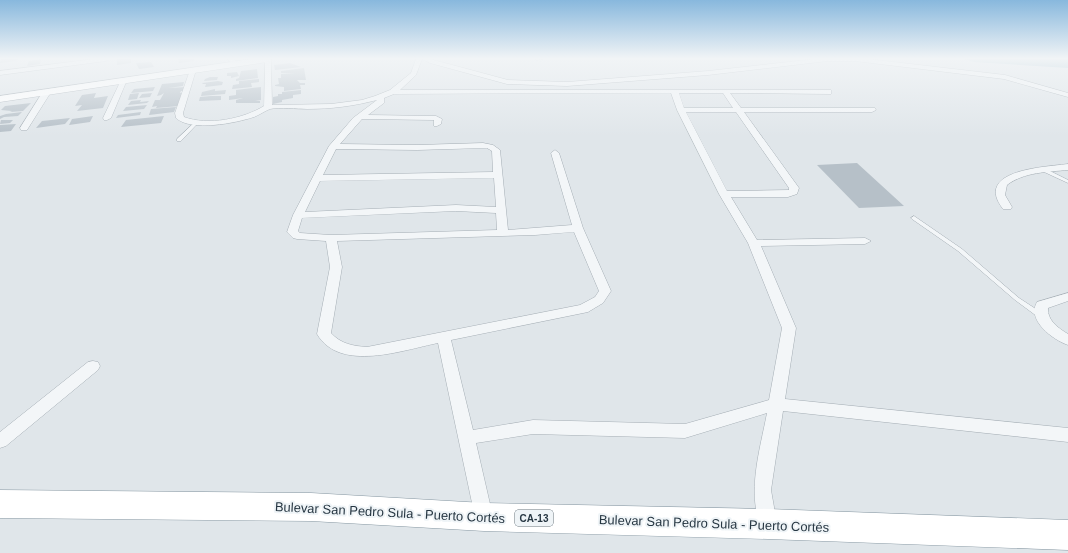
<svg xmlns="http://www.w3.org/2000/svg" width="1068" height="553" font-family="Arial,sans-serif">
	<rect width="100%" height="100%" fill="#e0e6ea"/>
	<path fill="#98bdcd" d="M964 59H1068V68L974 62Z"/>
	<path fill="#b6c0c8" d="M1 59H18L16 61 0 63Z
		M41 59 40 64 27 66 29 61Z
		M117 59H131V63L117 65Z
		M178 59H194V61L179 63Z
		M151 62 154 67 139 69 136 63Z
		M290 63 301 67 275 70 274 65Z
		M304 68 306 80H297L300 83H305V85H300L301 89 284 91V87L275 86V85L279 84 278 78H281V74L295 73H281V71Z
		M257 69 258 78 236 81V79L239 78 241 71Z
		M237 72 239 76 231 78V76H227V73Z
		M210 77H218L217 80 204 81 205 79Z
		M259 79V82L251 83 252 87 232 89 233 85 239 84V81Z
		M218 81 223 82 222 85 205 87 206 84H203L202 83Z
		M184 82 183 86 168 88 186 87 184 91H181L180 93H184L179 106 156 108 157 106 152 107 155 100H160L164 93 161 95 157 96 162 84Z
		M155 87 153 91 131 93 134 89Z
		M261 87V100L255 101H260V103H236V100L243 98 229 100V96L236 95V90Z
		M215 89V91L226 90 225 94 201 96 202 92Z
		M301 90V94L293 95V98L282 100V102L273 104V97L278 96V94H282V92Z
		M96 93 94 98 108 96 103 108 77 111 82 105 75 106 82 95Z
		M139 93 137 99 128 100 130 94Z
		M152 93 150 97 139 98 142 94Z
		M211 96H221V100L199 101 200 97Z
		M141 100 140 102 149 101 147 103 128 105 131 101Z
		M31 103 23 111 10 112 12 111 1 110 5 106Z
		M147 105 144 109 123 111 126 107Z
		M176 107 174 112 149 115 151 109Z
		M22 112 18 116 4 117 0 119V116L6 114Z
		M141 112 140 115 116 118 118 115Z
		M93 116 90 122 69 125 72 119Z
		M164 116 161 123 121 127 126 120Z
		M70 118 65 124 36 128 42 121Z
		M1 120H13L10 123 0 124Z
		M16 124 11 131 0 132V125Z
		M857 163 904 206 859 208 817 165Z"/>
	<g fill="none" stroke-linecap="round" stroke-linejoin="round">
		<g stroke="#a5aeb5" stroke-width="1">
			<path id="service" d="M536 59 543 60 541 61 536 60Z
				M195 122 198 123 181 141H177V139Z
				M1042 169H1046L1068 180V183L1042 171Z
				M914 216 962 249 1019 298 1042 313 1043 315 1042 317H1038L1015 300 958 251 912 219 911 218Z"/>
		</g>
		<g stroke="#a5aeb5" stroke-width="1">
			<path id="minor" d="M94 59H109L106 61 0 75V71Z
				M228 59H234L237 64 232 65Z
				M265 59H271L272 105 331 104 362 100 375 96 390 90 411 73 416 59H430L508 80 567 82 708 71 815 59H868L1005 75 1068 93V97L1004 79 855 61H828L708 75 567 86 507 84 430 63 422 59 416 75 400 90H831V94L730 93 741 108H875L876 110 872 112H744L799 188 797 194 788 197H731L757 240 865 238 871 241 865 244 761 246 796 328 785 399 1068 428V442L783 411 771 490 777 524 774 530 768 533 762 530C746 493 760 450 767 413L685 438 533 434 476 443 493 517 490 523 484 526 478 523 475 517 438 343C403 350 340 373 317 334L330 267 326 241 297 239 293 238 287 232 293 215 329 146 353 118 377 100C354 106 331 109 307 109 297 109 280 107 270 109 265 111 259 115 254 117 236 123 191 132 176 118L175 113 190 70 193 68 196 70 183 113 184 117C208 126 243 119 264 106ZM671 93 677 110 719 194 748 243 782 328 769 400 685 424 533 420 473 430 451 340 588 312 603 303 611 291 583 228 559 153 555 150 551 153 572 225 508 230 500 150 493 145 483 143 417 145 340 144 362 119 434 120V126H437L441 124 442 119 436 116 368 115 384 103V98L394 94ZM679 93H723L733 108H684ZM686 112H736L789 188V190L727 191ZM487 148 492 151 493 172 323 175 336 149 417 150ZM494 178 496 207 456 205 305 212 320 181ZM456 211 496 213 497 230 331 235 300 233 298 231 302 218ZM574 232 599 291 595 297 580 305 367 347C353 346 341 344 331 333L342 267 337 241 535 235Z
				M124 78 127 80 111 118 107 120H104L103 118 121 80Z
				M44 90H47L51 92 27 130H21L20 128Z
				M1068 164V170C1048 172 1024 172 1007 185L1005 195 1012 207 1011 209H1003C973 170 1044 167 1068 164Z
				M1068 293V301L1048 308C1047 320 1058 328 1068 334V345C1053 340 1026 320 1037 302Z
				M93 361 98 362 100 366 98 370 6 446 0 448V432L88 362Z"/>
		</g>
		<g stroke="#a5aeb5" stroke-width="1">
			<path id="secondary" d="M251 59H272L267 62 0 102V96Z"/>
		</g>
		<g stroke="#8697a2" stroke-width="1">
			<path id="trunk" d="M0 490 311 493 484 503 768 509 1068 520V550L768 539 484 531 311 521 0 518Z"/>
		</g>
		<use href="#service" fill="#f3f6f8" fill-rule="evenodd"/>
		<use href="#minor" fill="#f3f6f8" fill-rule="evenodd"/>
		<use href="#secondary" fill="#fff" fill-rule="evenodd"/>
		<use href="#trunk" fill="#fff" fill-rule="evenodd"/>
	</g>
	<linearGradient id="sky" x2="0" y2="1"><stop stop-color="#88b8dd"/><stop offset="0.43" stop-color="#f1f4f6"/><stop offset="1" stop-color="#f1f4f6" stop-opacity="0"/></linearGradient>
	<rect width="1068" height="136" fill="url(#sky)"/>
	<g text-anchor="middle" stroke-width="4" stroke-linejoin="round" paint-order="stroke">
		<rect fill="#eff4f7" stroke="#637079" stroke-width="1" x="515" y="510" width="38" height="16" rx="3"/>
		<g font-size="10" font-weight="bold" fill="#273743">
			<text x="534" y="522">CA-13</text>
		</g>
		<g font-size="13" fill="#273743" stroke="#eff4f7">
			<text transform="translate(390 512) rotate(3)" y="5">Bulevar San Pedro Sula - Puerto Cortés</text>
			<text transform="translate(714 523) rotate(2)" y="5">Bulevar San Pedro Sula - Puerto Cortés</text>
		</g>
	</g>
</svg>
